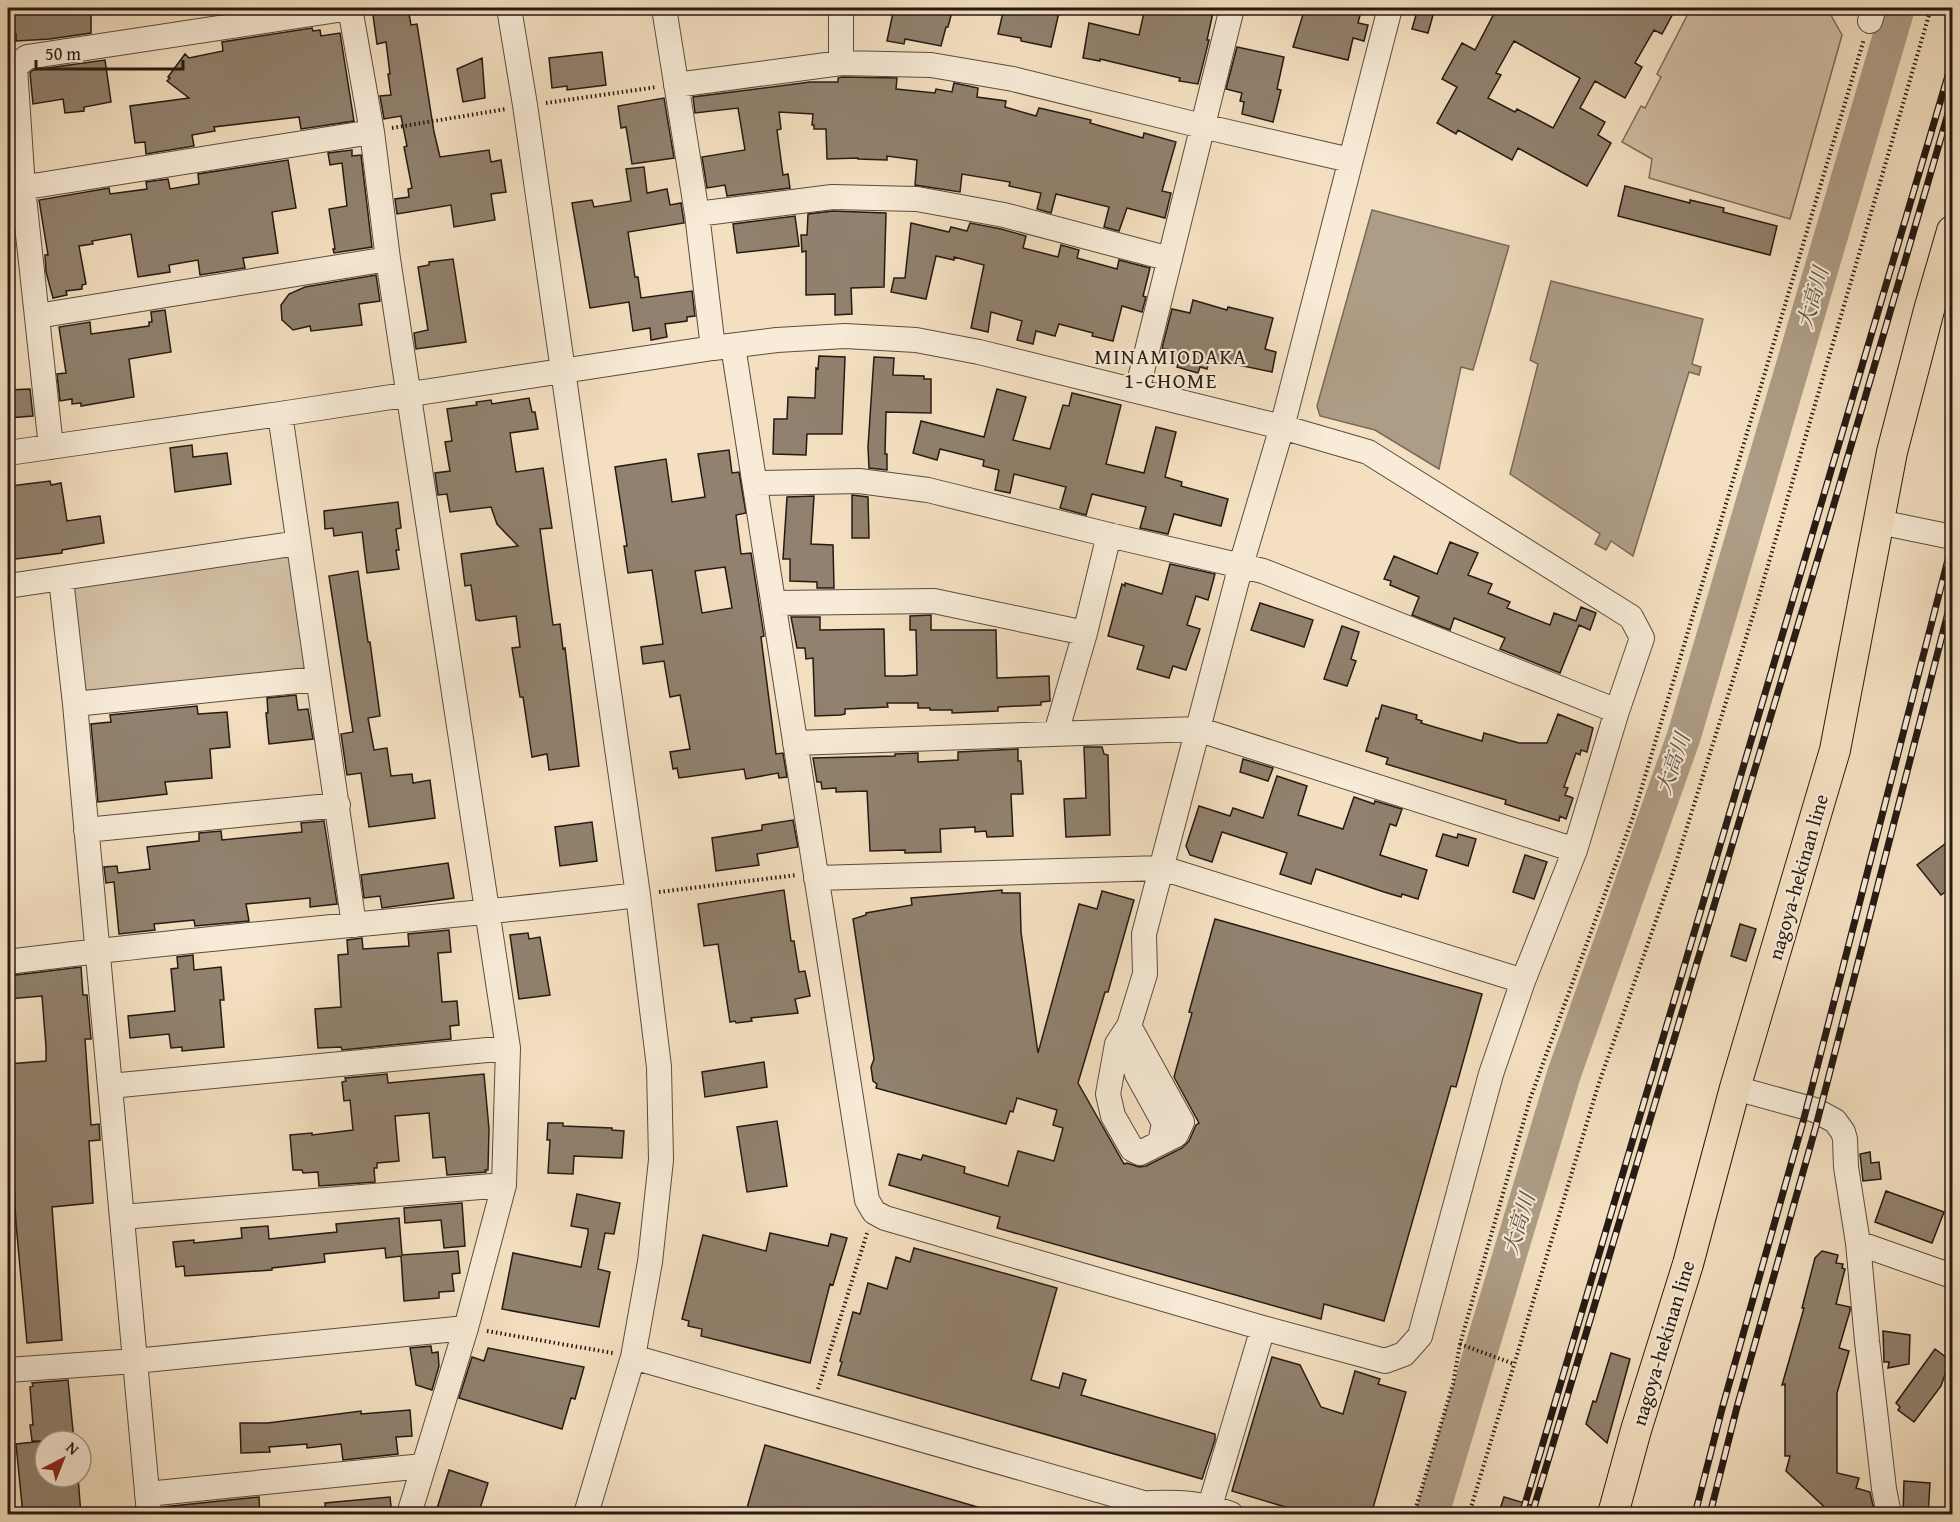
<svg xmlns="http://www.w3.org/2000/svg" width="1960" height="1522" font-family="'Gentium Book Plus','Noto Serif JP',serif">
	<rect width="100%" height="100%" fill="#f4e0c1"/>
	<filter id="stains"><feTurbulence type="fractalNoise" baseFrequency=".00333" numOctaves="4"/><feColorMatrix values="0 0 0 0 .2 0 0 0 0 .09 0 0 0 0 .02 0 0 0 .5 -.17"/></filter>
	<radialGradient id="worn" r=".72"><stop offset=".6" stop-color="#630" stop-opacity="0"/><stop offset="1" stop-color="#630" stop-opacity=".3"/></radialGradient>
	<path fill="#d1bea4" stroke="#7c6c5c" stroke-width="1.5" d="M1691 8H1827L1842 35 1790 219 1649 178 1652 159 1622 142 1641 106 1645 108 1661 77 1657 74Z
		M281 555 292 559 306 668 90 694 80 687 71 593 78 586Z"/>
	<path fill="#ae9d86" stroke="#786958" stroke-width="1.5" d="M1372 210 1509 246 1473 370 1461 367 1439 469 1375 430 1320 416 1317 406Z
		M1551 281 1703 319 1692 364 1701 367 1699 375 1689 372 1633 556 1611 541 1606 550 1595 544 1600 534 1510 474 1538 364 1530 360Z"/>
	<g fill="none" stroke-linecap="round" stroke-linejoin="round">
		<path stroke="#ae9d86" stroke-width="34" d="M1432 1514 1564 1074 1684 736 1898 8"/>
	</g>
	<path fill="#91816e" stroke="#261a14" stroke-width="1.5" fill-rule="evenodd" d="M8 8H91V33L50 39 16 41V34L8 35Z
		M372 8H408L411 25 417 24 434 132 440 157 489 150 491 162 501 160 506 192 491 194 495 220 454 227 451 205 397 214 395 199 409 197 408 189 412 188 404 147 407 146 401 116 384 119 380 96 391 95 388 74H390L386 42 377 44Z
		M894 8H953L948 27H946L941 46 905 39 904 44 887 41Z
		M1004 8H1060L1051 47 1021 41V38L998 34Z
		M1145 8H1214L1207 40H1209L1198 84 1179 81 1180 78 1100 59V61L1083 58 1089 23 1139 35Z
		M1305 8H1362L1358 23 1368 25 1364 41 1353 38 1348 60 1293 47Z
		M1418 8H1435L1428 33 1412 29Z
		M1497 8H1676L1662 34 1654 30 1635 63 1642 67 1625 98 1595 81 1580 108 1605 122 1598 135 1611 143 1587 186 1518 148 1512 160 1458 130 1456 134 1437 123 1457 87 1442 79 1462 43 1475 50ZM1514 41 1580 78 1553 128 1517 109 1515 112 1488 98 1501 75 1496 73Z
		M312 28 313 31 320 30 321 36 340 33 354 121 301 129 299 117 214 127 215 131 192 135 194 146 146 154 145 142 135 143 130 106 189 98 167 81 170 78 168 77 185 54 189 58 223 51 222 42Z
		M1237 47 1284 57 1277 89 1281 90 1273 122 1242 114 1244 102 1240 101 1242 93 1226 89Z
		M602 52 606 85 567 90V86L552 88 549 58Z
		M482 58 485 98 463 102 457 69Z
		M105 60 111 102 84 107V111L65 113 63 99 33 104 30 73 33 70Z
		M842 77 897 78 896 89 935 93 936 89 952 92 954 83 978 88 977 97 1006 101 1005 107 1036 116 1039 108 1091 120 1090 123 1143 138 1144 133 1176 142 1162 191 1171 193 1165 218 1127 208 1119 231 1104 227 1109 207 1056 194 1051 213 1037 209 1041 193 1009 186 1010 182 962 174 960 192 915 185 917 160 887 156V160L858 159V158L827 159 826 129H814V125H812L813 114 779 112 781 129 777 130 783 175 788 174 790 188 727 196 725 185 707 188 702 157 745 150 738 108 695 113 693 97 810 82H838V78Z
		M664 98 674 158 632 164 626 127 621 128 618 106Z
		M352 150V156L361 155 372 247 334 253 333 249H335L329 209 347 206 342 163 330 165 328 153Z
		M288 160 296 208 272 212 278 253 243 258 245 268 200 275 198 260 169 265 170 272 138 277 131 234 92 241 93 244 79 246 86 284 82 285V289L66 291 67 295 53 298 46 272 45 255H48L39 200 109 188 110 194 147 189 146 182 168 179 170 189 199 184 198 174Z
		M644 167 647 193 667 189 670 205 681 203 684 223 628 232 635 277H638L641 298 692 291 695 316 687 317V321L665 324 667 337 651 340 650 328 633 331 629 302 590 308 572 203 592 200 594 207 631 201 626 169Z
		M1625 186 1690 203V200L1724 208 1723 212 1777 226 1770 255 1618 216Z
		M833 211 886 213 884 287 851 288 852 314 835 315V294L806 295V251L802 252 801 235H807L808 214Z
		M795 216 799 246 737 253 733 224Z
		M911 223 949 232 951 227 967 231 970 223 1001 229 1026 236 1023 248 1058 257 1061 245 1079 250 1077 258 1117 269 1119 260 1150 268 1143 296 1146 297 1142 312 1122 306 1113 341 1092 336 1093 333 1059 324 1055 336 1036 331 1033 344 1017 340 1022 321 991 312 988 332 971 328 984 265 954 257V260L936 256 926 299 891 292 894 278H905Z
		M453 259 466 342 416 349 414 333 428 330 418 267 429 265V262Z
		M376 275 380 301 359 304 362 325 311 331 310 326 293 330 282 320 281 305 289 294 305 287Z
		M1193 300 1227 310 1228 307 1273 318 1265 349 1276 352 1272 372 1224 362 1223 365 1209 362 1207 369 1200 367 1198 373 1177 367 1178 363 1172 361 1174 351 1162 348 1172 309 1190 313Z
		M165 310 171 352 129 359 134 397 81 406V403L72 404V399L60 401 57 374 66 373 59 327 90 322 91 334 149 326V322H152L151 312Z
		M819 356 845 357 842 434H807L806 455 773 454 774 419H787L788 397 815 398 816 368 818 369Z
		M874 357 894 358 893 375 924 376V379H931V413L886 412 885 454H887V470L869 468 868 447Z
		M30 389 33 416 8 418V390Z
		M997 389 1026 397 1013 440 1050 449 1063 405 1069 406 1072 393 1121 405 1106 464 1144 473 1156 427 1176 432 1165 477 1182 482 1181 486 1228 499 1221 526 1174 514 1168 534 1140 528 1146 507 1092 494 1086 515 1060 508 1066 487 1014 474 1010 493 995 490 999 470 983 466 984 460 940 449 937 460 913 453 921 421 984 437Z
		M529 398 532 412H535L538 429 510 433 516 472 543 468 552 528 540 529 553 625 560 624 563 649 565 648 579 766 549 770 547 754 532 757 523 697H520L512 648 520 647 516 616 479 621V620H476L471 585 465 586 461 554 518 546 497 524 491 507 450 512 447 494 438 495 435 473 450 471 445 442 452 441 447 409 477 405 476 402 491 400 492 404Z
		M192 445 193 457 227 453 231 484 175 492 170 448Z
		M729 450 732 473 739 472 746 513 736 515 741 554 751 553 764 636 761 637 776 754 783 753 787 777 779 778 778 773 746 779 744 769 679 778 677 768 673 769 670 752 690 749 680 695 670 697 664 661 643 664 641 647 663 644 652 570 628 573 624 546H627L615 467 666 459 672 502 705 497 698 454ZM725 567 732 608 702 613 695 571Z
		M50 481 51 485 61 483 67 521 100 516 104 543 62 550V553L8 560V499H13L11 486Z
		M852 495 868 497 869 538H852Z
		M814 496 811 544 833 545 834 588H817V582L790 581V559H783L787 497Z
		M398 502 401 528 396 529 399 550H396L399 569 367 573 362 532 334 536 333 528 325 529 324 511Z
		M1450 542 1478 553 1468 575 1492 584 1488 593 1510 602 1507 608 1550 625 1554 613 1576 621 1581 607 1596 613 1590 630 1579 625 1560 673 1500 649 1505 638 1454 618 1450 630 1412 615 1419 597 1390 585 1391 581 1384 579 1394 556 1437 574Z
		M1170 564 1215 574 1208 600 1196 596 1187 625 1200 629 1186 670 1173 666 1169 678 1137 669 1144 646 1108 636 1122 584 1125 586V583L1162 594Z
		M358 571 368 642H370L380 716 368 718 374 750 387 748 391 776 412 774 413 783 430 780 435 818 369 827 361 773 347 775 341 734 353 732 329 576Z
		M1260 603 1313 620 1304 647 1251 630Z
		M931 615V630H996L997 678 1049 676 1050 701 1041 702V705L998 707V711L952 713V710H930V708H918V703H887L888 707 845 709V714L841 715 815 716 813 658 806 659 805 648H797L791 617H820V630L884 629 885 676H902L917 675 916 630H910V616Z
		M1342 626 1359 632 1351 659 1356 661 1347 686 1324 679Z
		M296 695 298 710 308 709 313 739 269 744 266 713H268L267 698Z
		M1382 705 1417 715 1416 719 1422 721 1421 723 1482 741 1484 733 1519 743H1547L1558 714 1593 728 1587 752 1581 750 1580 755 1576 753 1564 787 1568 788 1565 795 1573 798 1566 819 1560 816 1559 821 1505 804 1506 800 1386 764 1388 758 1366 751 1376 718 1378 719Z
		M197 706 198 714 227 712 230 747 210 749 212 778 165 782 167 794 98 802 91 724 111 722 110 715Z
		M1084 747H1102L1104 754 1108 755 1110 835 1066 837 1064 799 1086 798Z
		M1018 749V761H1021L1023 794H1011L1013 836 987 837 986 831 975 832V827L940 829 941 852 905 853V850L870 851 867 791 836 792V788L822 789 821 782H817L813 758 895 756V754L918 753V762L958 760V752Z
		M1243 759 1273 768 1268 781 1240 772Z
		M1277 776 1307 786 1298 815 1343 829 1354 797 1374 804 1375 801 1402 809 1396 826 1390 824 1380 855 1427 870 1418 899 1402 894 1401 897 1384 892 1316 869 1311 884 1280 874 1287 853 1222 832 1212 862 1190 855 1186 846 1199 806 1230 816 1233 808 1263 818Z
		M793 820 798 847 757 854 759 865 716 871 712 838 762 830V825Z
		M324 821 337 904 310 907V898L246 904 249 921 195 926 194 920 154 924 155 930 119 934 114 882 106 883 104 867 117 866 118 873 150 869 147 847 199 841V833L221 831 222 840 302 832 301 823Z
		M592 822 597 861 560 866 555 827Z
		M1443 834 1457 838 1458 834 1476 839 1468 866 1436 856Z
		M1953 838V886L1941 895 1917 865Z
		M1525 855 1547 862 1534 899 1513 892Z
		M448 863 454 898 382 908 380 896 364 898 361 875Z
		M784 890 791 941H794L799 972 805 971 810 996 795 999 798 1013 751 1018 752 1021 736 1023 735 1021 730 1022 718 944 704 946 698 904Z
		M1002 890V893H1020L1021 932 1038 1053 1079 904 1097 909 1102 891 1134 900 1108 992H1105L1078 1083 1124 1164 1127 1163 1139 1167 1146 1166 1182 1148 1189 1141 1196 1125 1199 1123 1174 1077 1192 1013 1189 1012 1215 919 1482 994 1456 1087 1451 1086 1384 1321 1324 1304 1321 1319 997 1228 1000 1217 889 1185 898 1154 921 1160 923 1155 965 1167 964 1173 1008 1186 1018 1151 1054 1161 1063 1128 1053 1125 1057 1110 1017 1098 1013 1112 1010 1111 1006 1124 876 1088 877 1084 873 1081 871 1067 874 1059 853 919 866 915V913L912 905 911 898Z
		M1740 924 1756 929 1746 961 1731 956Z
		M449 930 451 952 438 953 442 1002 457 1001 459 1025 450 1026 451 1039 342 1050 341 1047 318 1048 315 1009 341 1007 338 955 348 954 347 940 362 938 363 949 409 946 408 934Z
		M528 933 529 939 540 937 550 995 519 999 510 935Z
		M193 955 194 970 221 967 224 1000H220L224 1047 182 1051V1047L171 1048 169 1034 130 1038 128 1016 175 1011 171 969 178 968 177 957Z
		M81 967 83 995H87L91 1039H85L91 1125 99 1124 100 1140 89 1141 93 1203 52 1207 62 1340 27 1343 16 1224 13 1165H8V1064L46 1061V1047L42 996 8 999V976Z
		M764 1062 767 1087 705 1097 702 1072Z
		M387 1074 388 1083 484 1074 489 1129 488 1170H485L486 1172 447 1175 445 1157 433 1158 429 1113 395 1116 399 1161 377 1163V1168H374L375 1182 319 1186 318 1172 303 1173 302 1170H293L290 1135 312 1133V1135L353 1130 350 1100 344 1101 342 1082 346 1081 345 1078Z
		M777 1121 787 1186 747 1192 737 1127Z
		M548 1123H563V1126L612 1128V1130L624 1131 622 1158 574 1156 573 1174 548 1173 550 1140H547Z
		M1870 1152 1871 1163 1879 1162 1881 1179 1863 1181 1860 1154Z
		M1886 1191 1944 1212 1932 1243 1875 1222Z
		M577 1194 620 1203 614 1234 605 1233 598 1269 610 1272 599 1327 502 1309 513 1253 581 1267 588 1233V1229L571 1226Z
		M462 1203 465 1246 444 1248 441 1220 405 1223 404 1208Z
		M399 1218 402 1255 458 1251 460 1273 452 1274 454 1291 439 1292V1298L404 1301 401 1256 386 1258 385 1248 324 1254 325 1262 272 1268V1270L185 1276 184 1266 176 1267 173 1242 194 1240V1243L242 1238 241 1228 268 1226 269 1239 337 1232 336 1224Z
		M770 1233 828 1246 831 1234 847 1238 833 1285 830 1284 810 1363 701 1336 702 1329 688 1326 689 1321 682 1319 703 1235 766 1251Z
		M914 1248 1057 1288 1031 1380 1059 1388 1063 1373 1086 1380 1081 1395 1215 1434V1440L1202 1479 838 1375 842 1362 840 1361 853 1312 860 1314 868 1283 887 1289 896 1257 910 1262Z
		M1822 1251 1838 1255 1836 1263 1843 1264 1842 1268 1845 1269 1836 1304 1850 1307V1311L1839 1348 1849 1351 1837 1393V1473L1859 1478 1856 1488 1870 1492 1875 1515H1833L1786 1471 1790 1456H1785V1384L1782 1385 1804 1308H1802L1815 1258Z
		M1883 1331 1910 1335 1909 1364 1888 1368 1889 1362H1884Z
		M431 1346 432 1353 438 1352 439 1366 432 1390 416 1385 410 1348Z
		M488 1348 584 1367 575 1399 571 1398 562 1429 459 1398 472 1357 484 1361Z
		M1935 1349 1950 1360 1941 1386 1914 1422 1898 1410 1900 1407 1896 1403Z
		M1611 1353 1630 1359 1607 1443 1586 1424 1593 1401 1596 1402Z
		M1272 1357 1300 1365 1321 1407 1343 1414 1355 1371 1380 1379 1378 1384 1406 1392 1371 1515H1312L1232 1491Z
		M68 1380 74 1441H45V1477H78L81 1515H23L16 1444 44 1441H32L30 1425H33L30 1387 33 1386 32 1383Z
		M410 1410 412 1436 396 1437 398 1454 343 1460 341 1444 307 1448V1444L269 1447 270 1452 241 1453 240 1423H268L361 1411V1414Z
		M765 1445 988 1510 987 1515H745Z
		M449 1470 488 1483 478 1515H435Z
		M1904 1481 1930 1483 1928 1515H1903Z
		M259 1497 260 1515H163V1507Z
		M390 1497 392 1515H326L325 1503Z
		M1504 1497 1548 1510 1547 1515H1498Z"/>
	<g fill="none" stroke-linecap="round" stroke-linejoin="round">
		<g stroke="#5a4c3f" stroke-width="26">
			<path id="minor" d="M350 8 372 132 388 259 508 1048 504 1185 466 1328 409 1514
				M509 8 525 105 638 895 659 1067 661 1160 650 1262 633 1357 586 1514
				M664 8 697 214 713 348
				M1870 21 1874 8
				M841 63V8
				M676 85 841 63 931 65 1013 79 1202 126 1350 160
				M8 190 372 132
				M697 214 832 197 917 199 1004 215 1170 259
				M37 316 388 259
				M1137 391 1232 8
				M280 414 354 925
				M51 447 23 188 15 67 27 57 351 8
				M8 453 280 414 713 348 777 340 845 336 916 340 979 352 1282 427 1368 452 1631 617 1642 638 1617 711 1575 850 1523 981 1491 1074 1420 1336 1404 1354 1385 1361 1263 1328 885 1218 874 1212 867 1200C822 916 780 631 733 346
				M756 483 859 481 928 490 1109 535 1263 571 1617 711
				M1879 522 1952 537
				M61 579 75 704 149 1514
				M8 586 298 543
				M775 603 934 601 1085 633
				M75 704 317 679
				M1056 733 1085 633 1109 535
				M795 743 1197 729 1575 850
				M86 830 338 805
				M816 878 1162 868 1523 981
				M8 962C217 935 428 920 638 895
				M1129 1026 1182 1122 1176 1135 1140 1153 1132 1149 1113 1116 1108 1094 1117 1044Z
				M110 1086 508 1048
				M1735 1088 1815 1110 1835 1121 1843 1132 1845 1139 1846 1167 1858 1243 1867 1341 1884 1489 1889 1514
				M1160 1143 1164 1123 1137 1074 1131 1054 1129 1026 1145 974 1144 934 1241 565 1282 427 1390 8
				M122 1217 504 1185
				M1858 1243 1952 1276
				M633 1357 1147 1504 1170 1514
				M8 1370 135 1361 466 1328
				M147 1494 423 1466
				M1150 1503C1182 1502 1200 1503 1231 1514
				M1210 1506 1263 1328"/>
		</g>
		<g stroke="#261a14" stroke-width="32">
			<path id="major" d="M1613 1514 1636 1430 1688 1264 1735 1088 1835 750 1892 452 1929 310 1952 231"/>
		</g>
		<path stroke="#261a14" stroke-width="4" stroke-dasharray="1.5 3" stroke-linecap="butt" d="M546 103 657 87
			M392 128 506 109
			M659 892 797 875
			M487 1331 613 1353
			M1460 1344 1514 1364
			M818 1389 868 1230
			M1414 1514 1453 1384 1460 1344 1530 1099 1633 817 1864 39
			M1469 1514 1598 1086 1673 872 1759 596 1931 8"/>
		<use href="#minor" stroke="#f8ebd7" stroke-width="24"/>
		<use href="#major" stroke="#f4e0c1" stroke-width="30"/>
		<g stroke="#261a14" stroke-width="7">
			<path id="rail" d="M1522 1514 1952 62
				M1532 1514 1827 528 1952 100
				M1695 1514 1722 1409 1803 1122 1952 544
				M1710 1514 1737 1407 1816 1126 1952 597"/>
		</g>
		<use href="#rail" stroke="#f8ebd7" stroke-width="4.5" stroke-dasharray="14" stroke-linecap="butt"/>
	</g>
	<g text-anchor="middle" stroke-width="4.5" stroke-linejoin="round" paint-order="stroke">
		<g font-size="20" fill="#261a14" stroke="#f8ebd7">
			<text transform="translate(1798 877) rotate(-74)" y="7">nagoya-hekinan line</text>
			<text transform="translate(1663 1343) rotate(-73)" y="7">nagoya-hekinan line</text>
		</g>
		<g font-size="21" font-style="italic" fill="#5c4e42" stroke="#f8ebd7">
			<text transform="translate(1813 298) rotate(-74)" y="7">大高川</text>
			<text transform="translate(1673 764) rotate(-71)" y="7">大高川</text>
			<text transform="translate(1519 1224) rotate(-73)" y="7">大高川</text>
		</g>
		<g font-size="21" letter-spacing="1.5" fill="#261a14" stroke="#f8ebd7">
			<text x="1171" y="364">MINAMIODAKA<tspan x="1171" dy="24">1-CHOME</tspan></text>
		</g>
	</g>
	<rect width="1960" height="1522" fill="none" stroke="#f4e0c1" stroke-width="30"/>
	<rect x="9" y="9" width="1942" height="1504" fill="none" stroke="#261a14" stroke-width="3"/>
	<rect x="15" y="15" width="1930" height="1492" fill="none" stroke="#261a14" stroke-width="1.5"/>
	<g transform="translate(63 1459) rotate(42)"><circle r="28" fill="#f8ebd7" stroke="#a49789" stroke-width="1.5"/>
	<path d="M0-4.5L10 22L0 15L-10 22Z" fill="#8f2418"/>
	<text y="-9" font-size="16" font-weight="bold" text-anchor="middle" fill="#261a14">N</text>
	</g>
	<path d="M36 60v9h147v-9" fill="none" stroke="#261a14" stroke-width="3"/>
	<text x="45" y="60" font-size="18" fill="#261a14" stroke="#f8ebd7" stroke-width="4.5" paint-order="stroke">50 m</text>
	<rect width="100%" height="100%" filter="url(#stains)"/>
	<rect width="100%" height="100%" fill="url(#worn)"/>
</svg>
